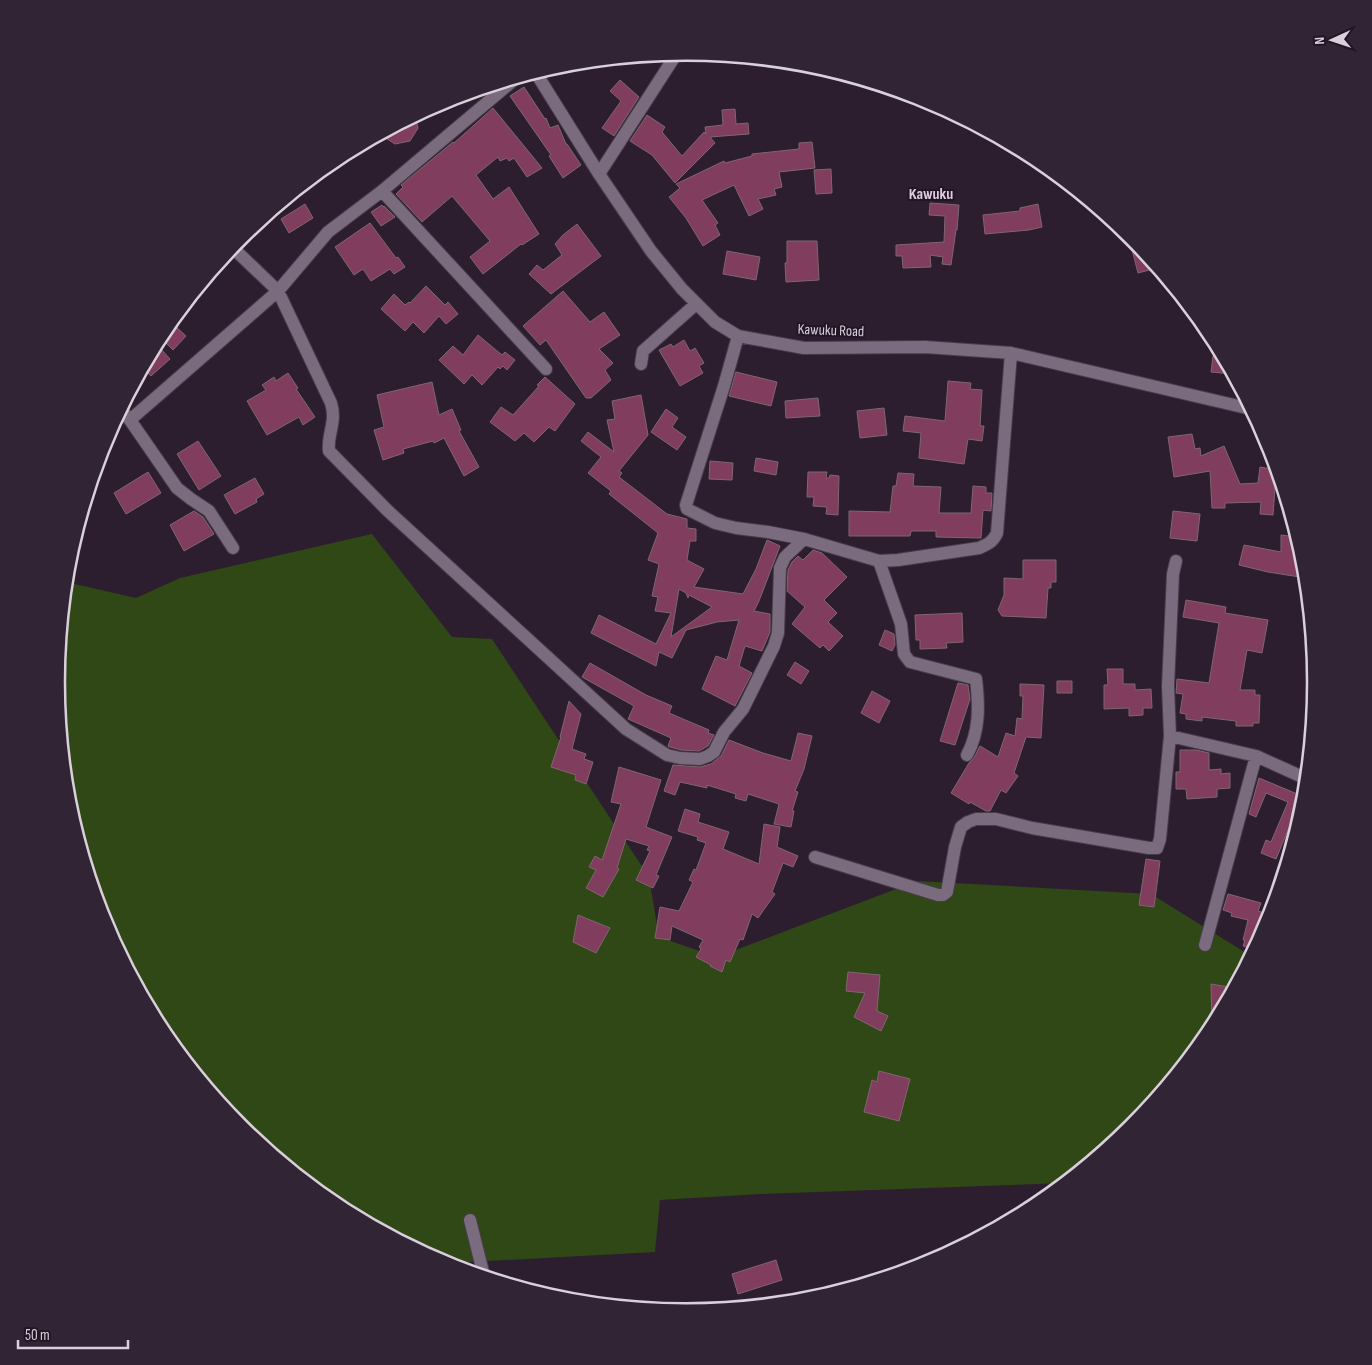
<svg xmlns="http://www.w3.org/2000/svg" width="1372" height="1365" font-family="'Sofia Sans Condensed',sans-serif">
	<rect width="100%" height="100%" fill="#2c1e2f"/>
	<path fill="#304716" d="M372 534 452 637 492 639 649 877 659 937 717 957 917 881 1151 894 1251 956 1210 1033 1131 1128 1064 1183 760 1194 660 1200 655 1252 451 1263 444 1264 336 1206 240 1128 162 1032 104 923 68 805 56 682 66 582 136 598 180 578Z"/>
	<path fill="#803d5d" stroke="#7f6670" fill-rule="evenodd" d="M620 80 639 97 614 136 602 128 621 101 610 91Z
		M524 87 545 119 546 118 550 128 558 125 566 144H567L581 165 563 178 549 156 551 155 510 96Z
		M493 108 542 168 527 177 514 158 509 161 507 158 500 161 498 157 476 175 493 199 509 187 539 234 522 245 521 244 483 274 470 257 490 241 452 196 422 222 396 194 403 187 401 185 453 142 454 143Z
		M735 109 736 124 748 123 749 134 710 137 715 143 675 183 652 155 630 141 647 115 665 127 662 132 682 156 704 132 706 134 705 127 723 125 722 110Z
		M415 116 418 128 410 141 395 144 381 135Z
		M812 142 815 168 779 172 782 187 774 189 776 195 758 199 763 209 749 216 734 185 702 200 718 223 715 225 720 235 703 246 686 218 669 197 680 188 676 184 724 161 725 163 752 156V154L799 149V143Z
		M831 169 832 193 816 194 814 170Z
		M930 203 959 205 957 230H956L951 265 942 264 943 257 930 255 931 267 903 268 902 256H896V245L944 242 945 216 929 215Z
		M305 204 313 218 289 233 281 219Z
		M1038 204 1042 227 1029 230 985 234 983 215 1020 211V208Z
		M382 205 383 207 384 206 395 217 381 226 371 212Z
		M370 223 396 258 398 257 405 267 394 274 390 269 371 281 363 269 354 275 335 247Z
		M577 224 601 256 551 294 529 274 537 265 543 270 562 255 555 244 563 235Z
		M1128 234 1132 237 1157 268 1138 273Z
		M787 241H817L819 280 786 282 785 263H787Z
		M727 251 760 257 756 280 723 274Z
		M426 286 445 305 448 302 458 314 446 324 439 316 424 333 413 322 405 331 381 309 394 294 405 305 409 302 410 303Z
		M563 291 590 322 604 312 620 335 599 349 613 363 605 370 611 380 591 398H586L546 340 540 345 523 326Z
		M173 324 186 336 173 350 160 337Z
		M478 335 502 355 505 352 515 360 507 370 503 366 500 369 498 367 482 385 472 375 464 384 439 360 453 346 463 355Z
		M684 340 690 351 695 348 704 363 699 366 703 373 680 386 659 350 671 344 673 347Z
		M161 349 170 359 151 376 143 368 146 362Z
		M1213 356H1223L1232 374 1211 372Z
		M736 372 777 382 771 406 729 396Z
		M288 373 298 388 296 389 315 417 303 425 299 417 267 435 247 401 266 390 262 385 274 377 276 381Z
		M545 377 575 404 555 431 549 427 534 442 524 433 515 441 490 422 501 407 513 415 539 386 537 385Z
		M948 381 971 383 970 389 982 390 980 426H984L982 441 968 439 964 464 919 458 921 433 903 431 905 416 945 421Z
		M432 382 439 415 452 409 461 430 459 431 479 467 464 476 444 438 434 443 433 441 403 449 404 453 383 460 374 430 384 427 377 395Z
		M641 395 648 435 619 471 622 473 619 477 667 514 687 519V528L696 529V541H690L687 560 704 569 694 587 743 594 756 569 767 540 780 546 759 601 754 611 770 614V632L762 651 745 646 739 666 752 673 735 706 702 689 716 656 727 660 739 620 717 622 686 630 672 658 659 652 656 666 591 633 599 615 656 644 671 613 655 611 658 597 652 596 659 564 648 560 658 533 609 494 611 491 588 473 601 457 581 441 588 432 614 452 607 420 615 419 612 401ZM679 589 686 593 688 598 689 595 712 607 671 637Z
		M818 398 820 416 786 418 785 401Z
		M884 408 887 435 860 438 857 411Z
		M666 409 678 418 672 427 686 437 677 450 651 432Z
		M1192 434 1195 449 1200 448 1201 456 1224 446 1240 484 1258 483 1260 467 1277 470 1283 489 1275 488 1273 515 1260 514 1261 502 1225 503V508H1212L1210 471 1174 477 1168 437Z
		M198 441 221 476 199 490 177 454Z
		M756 458 778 462 776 475 754 471Z
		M710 461 733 463 732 480 709 479Z
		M148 472 161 493 126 514 114 493Z
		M808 472H827L826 478H829L830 475 839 476 838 515 826 514 827 507 813 506 814 497H807Z
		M898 473 914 474 913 486 941 487 939 513H971L973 486 986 487V493H992L991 511 983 510 981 538 936 537V531H911L910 536H849V511L890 512 893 486H896Z
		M255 478 264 494 256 499 257 502 235 514 224 495Z
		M194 511 203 517 214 534 184 551 170 525Z
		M1173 511 1200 514 1197 541 1170 538Z
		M1281 535 1297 537 1304 560 1306 578 1268 572 1239 565 1244 545 1281 552Z
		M813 550 822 553 847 577 824 600 837 613 828 622 843 636 829 651 823 645 820 648 792 624 805 607 787 591 788 570 792 562 798 556 803 560Z
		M1023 560H1056V582H1051V588H1048L1046 618 1002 616 998 610 1004 595V578L1023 579Z
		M1186 600 1226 607 1225 613 1268 620 1262 653 1247 650 1240 690H1255V695H1260L1259 723H1253V726H1236V721L1202 717V721L1186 719V714L1180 713 1183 694 1176 693 1177 679 1209 683 1219 623 1183 617Z
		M962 613 963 642 946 643 947 648 920 649V640H916L915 615Z
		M885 630 894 634 895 645 892 651 879 645Z
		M795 662 809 671 801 684 787 675Z
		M590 663 646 695 672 706 669 713 709 730 708 733 714 735 708 746 699 751 681 750 670 747 668 746 671 738 628 719 634 706 582 677Z
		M1107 669H1123V684H1135V690L1151 689 1152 708H1143V715L1129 716V708L1104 709V685H1108Z
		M1057 681H1072V693H1057Z
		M958 683 968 685 970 699 955 745 940 741Z
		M1020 684 1044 685 1041 738 1026 737 1014 773 1018 776 1006 793 1001 790 990 811H986L970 802 969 804 951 793 969 763 974 758 980 746 998 757 1006 733 1015 736 1017 718 1022 719 1023 696H1020Z
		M872 691 890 701 879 723 861 713Z
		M569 701 581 714 572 749 586 754 584 759 593 762 586 784 575 780 576 775 551 767 561 737H560Z
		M798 733 812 736 804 769 795 791 798 792 792 811H794L791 827 774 824 779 804 748 794 746 801 735 798 736 794 707 785V788L680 782 675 795 664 791 673 765 700 767 711 764 721 756 729 740 763 753 791 761Z
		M1180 750H1196L1209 753V770L1221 769V774L1230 773V788L1217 789V797L1187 799 1186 789H1176V772H1180Z
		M619 767 661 780 646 827 672 837 656 875 659 876 653 888 636 880 650 851 647 850 649 846 626 839 617 868 619 869 603 897 586 888 596 870 589 867 595 856 602 860 621 804 611 802Z
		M1259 778 1302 796 1276 859 1261 853 1266 840 1271 842 1288 802 1266 793 1256 817 1249 814Z
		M685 809 700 814 698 822 729 832 723 849 759 864 764 824 780 827 777 847 798 856 793 867 783 863 772 892 775 894 758 918 752 914 743 940 740 939 730 962 726 960 722 972 710 966 711 965 696 957 701 949 699 947 703 940 672 926 670 940 655 938 660 907 679 911 693 882 689 880 694 869 696 870 706 843 697 840 698 837 678 831Z
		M1146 859 1160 861 1154 907 1139 905Z
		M1228 894 1261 903 1258 911 1271 915 1268 924 1255 949 1243 946 1245 940H1243L1248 920 1231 916 1232 913 1223 910Z
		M578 915 610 928 596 953 573 942Z
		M848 972 880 975 877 1011 888 1016 881 1031 854 1017 865 993 846 991Z
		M1211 984 1234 988 1212 1028Z
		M879 1071 910 1079 899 1121 864 1112 872 1080 877 1082Z
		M776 1260 782 1280 738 1294 732 1274Z"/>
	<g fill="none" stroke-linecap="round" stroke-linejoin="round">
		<g stroke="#473c4a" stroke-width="14">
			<path id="minor" d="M536 73 599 174 651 251 682 289 715 322 738 336 804 348 925 347 1011 353 1251 409
				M599 174 677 53
				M382 191 546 369
				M232 247 278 291 331 403C337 422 327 434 329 451L387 510 626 729 667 755 680 758 700 759 708 756 714 752 724 732 743 709 774 646 778 633 780 568 785 557 804 539
				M738 336 724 386 686 505 687 509 715 523 736 528 768 532 804 539 879 561 898 560 979 548C988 544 993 542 997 533L1011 353
				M641 364 643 351 696 304
				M121 410 130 420 177 488 191 499 209 511 233 548
				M130 420 278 291 328 232 382 191 515 79
				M879 561 901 624 904 654 910 662 976 679C979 705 980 731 967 755
				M1170 736 1256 756 1307 779
				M815 857 938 895H943L947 892 955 847 961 827 968 822 976 819H996L1032 828 1149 848H1157L1160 839 1170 736 1168 686 1173 574 1176 561
				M1205 945 1256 756
				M470 1220 484 1276"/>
		</g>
		<use href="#minor" stroke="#7b6b7f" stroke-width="12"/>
	</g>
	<g text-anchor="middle" stroke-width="4" stroke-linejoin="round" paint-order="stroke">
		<g font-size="15" fill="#d9d0db" stroke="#221525">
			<text transform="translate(831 330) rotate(2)" y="5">Kawuku Road</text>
		</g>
		<g font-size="16" font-weight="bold" fill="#dfcce3" stroke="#221525">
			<text x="931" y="199">Kawuku</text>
		</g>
	</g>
	<path d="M0 0H1372V1365H0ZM65 682a621 621 0 1 1 1242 0a621 621 0 1 1-1242 0Z" fill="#312434" fill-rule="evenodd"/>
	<path fill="none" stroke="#d9d0db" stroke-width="2.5" d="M65 682a621 621 0 1 1 1242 0a621 621 0 1 1-1242 0Z"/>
	<g transform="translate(1332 40) rotate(267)" stroke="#221525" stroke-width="4" paint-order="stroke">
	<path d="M0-4L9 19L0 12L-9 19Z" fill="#d9d0db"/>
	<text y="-8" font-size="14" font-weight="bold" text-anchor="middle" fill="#d9d0db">N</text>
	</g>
	<path d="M18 1340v8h110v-8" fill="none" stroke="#d9d0db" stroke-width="2.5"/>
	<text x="25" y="1340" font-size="15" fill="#d9d0db" stroke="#221525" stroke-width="4" paint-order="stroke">50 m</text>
</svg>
